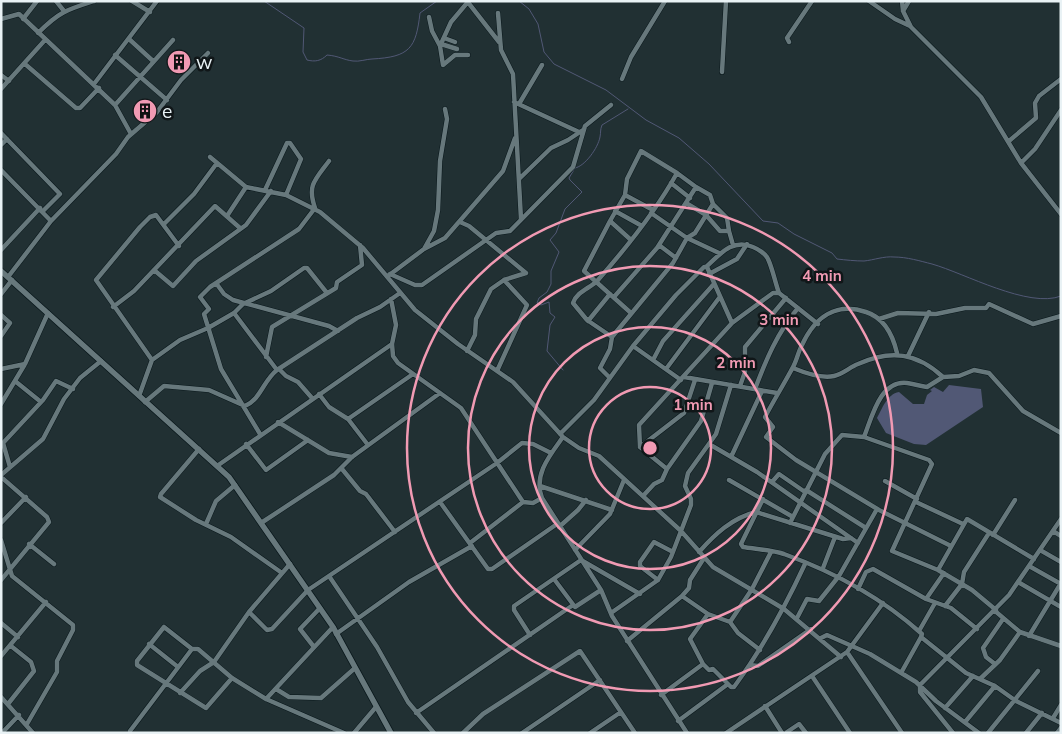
<svg xmlns="http://www.w3.org/2000/svg" width="1062" height="734" font-family="Mulish,sans-serif">
	<rect width="100%" height="100%" fill="#213033"/>
	<path fill="#515875" d="M949 385 981 389 983 407 926 445 914 444 886 433 877 418C882 409 887 394 899 392L913 404H924L927 395 932 391 930 390 934 387 943 392Z"/>
	<g fill="none" stroke-linecap="round" stroke-linejoin="round">
		<path stroke="#515875" stroke-width="1" d="M264 1 304 28 303 52 307 60C315 62 321 61 327 55 339 56 344 60 353 61 359 62 367 59 372 59 410 57 416 48 420 13L437 1
			M519 1 529 9 538 24 544 52 554 64 606 90 646 120 679 138 709 164 763 221 778 223 794 234 832 253 837 259C846 260 855 261 864 261 874 260 884 256 894 257 907 257 920 261 932 264 964 273 1029 309 1061 296
			M563 370 547 351 550 325 555 317 550 313 549 302 541 305 537 303 539 298 547 292 551 284V271L559 252 550 240 556 233 565 209 582 192 570 180 569 178 575 168C585 166 598 148 600 137 601 132 600 130 602 125L628 109"/>
		<g stroke="#09171b" stroke-width="5.5">
			<path id="street" d="M56 1 64 11
				M132 1 150 12
				M467 1 499 42
				M869 1 895 19 910 26
				M902 1 903 11 911 27 981 97 1021 163 1061 214
				M903 11 909 1
				M498 13 501 50 513 74 521 219
				M429 17 432 31 440 46 451 22 467 3
				M1 19 19 14 115 105 131 134
				M23 19 37 1
				M38 33C59 12 66 10 94 1
				M444 38 455 42
				M129 39 153 61
				M789 42 787 38 812 1
				M441 44 457 49
				M440 46 443 65 455 55H468
				M115 55 167 100
				M25 64 76 108H80L99 88
				M722 72 726 1
				M1 75 9 81
				M622 79 631 57 665 1
				M94 84 157 1
				M1 89 45 40
				M514 102 579 132
				M519 104 542 65
				M115 105 173 40
				M1 133 60 194 43 211
				M1009 141 1036 118 1035 103 1039 96 1061 79
				M1 145 7 139
				M210 157 246 187 286 195 320 212 363 248 415 310 458 344 513 382 563 437 579 448 599 456 681 531 713 567 784 609 841 657
				M1021 163 1035 149 1061 110
				M1 170 51 221
				M519 179 551 148 568 140 583 130
				M671 183 690 198
				M696 187 710 195 713 204
				M265 190 287 143H290L301 159 286 195
				M625 195 653 210
				M686 203 706 215 720 231H729L733 245
				M615 211 642 226
				M651 213 687 238 719 253
				M227 216 246 187
				M610 221 584 271 631 313
				M460 222 469 226 526 273 504 280 491 289 476 319 475 335 467 351
				M164 224 194 194 217 163
				M631 240 610 221 625 195 627 179 641 151 677 173
				M659 245 676 258
				M424 249 434 231 438 210 440 161 447 119 445 109
				M1 250 40 208
				M706 267C720 254 733 238 753 247 758 249 766 254 768 259 773 270 775 282 779 293
				M154 270 173 286 196 261 246 225 271 191
				M390 274 415 285H422L496 233 510 231 573 167 585 126 611 105
				M709 274 737 259 747 244
				M388 276 424 249 445 238 503 171 515 138
				M8 277 51 221 116 154 128 137 157 112 181 80 208 53
				M216 283 224 294 233 300 329 326 338 331
				M1 294 12 280
				M391 299 396 325 392 344 393 356 398 363 461 408 523 502 533 503 542 498
				M113 307 134 291 215 206 240 228
				M234 313 277 370
				M1 315 10 323 1 336
				M879 319 898 313 936 314 965 308H986L989 304 1033 324 1061 316
				M588 321 610 294
				M612 337 587 320 573 303C577 291 591 288 598 280 627 247 656 211 677 173L696 187 657 248 614 297
				M633 346 681 380
				M897 353C893 336 885 318 866 312 836 302 815 317 802 345 798 352 797 360 793 367 784 384 774 400 765 417L773 427 766 437 796 460 879 510 951 546
				M908 356 929 312
				M266 357 272 327 336 288 337 282 362 265 360 245
				M152 360 96 280 140 227 150 217 156 215 179 246
				M653 360 663 341 713 285
				M793 368C805 373 821 379 834 376 843 374 850 367 858 364 891 349 917 353 943 377
				M1 369 25 364
				M279 369 286 376 298 382 312 398
				M666 369 719 298
				M497 371 527 305 504 280
				M684 377 777 393
				M610 378 600 368 610 349 612 337 673 263 687 238 695 233 713 204 727 218 729 231
				M15 381 41 402
				M740 386 745 372V347L786 298
				M755 389C766 360 777 333 798 308
				M319 394 329 407 348 419 368 445
				M139 396 152 360 180 340 208 328 234 313 243 304 271 291 304 268H307L327 293
				M145 402 164 386 209 390 245 406C261 399 263 381 277 370L357 318 380 307 400 293
				M1 404 25 364 48 313
				M348 419 413 374
				M278 422 329 453 352 457
				M260 434 221 369 204 314 209 309 200 297 210 287 299 229 315 208C307 185 315 180 329 161
				M560 434 594 400 633 346 676 295 704 267H707L732 323
				M563 437C550 455 533 475 542 498L601 590 612 616 687 733
				M864 437C872 417 880 380 907 383 914 384 920 386 927 387L943 377 959 376 974 370 989 373 1023 411 1061 433
				M246 444 266 470 308 440
				M709 444 757 472 858 543
				M640 447 684 413 695 380
				M199 449 161 494 160 497 196 520 231 537 282 573
				M731 457 762 391
				M217 466 392 344
				M10 467 3 443 43 400 56 381 73 389
				M342 469 360 491 366 494 395 532
				M667 469 640 447 639 425 732 323 773 293H779L818 324
				M1 475 43 439 64 399 80 378 101 361
				M1 477 47 517 49 522 1 580
				M729 480 793 517
				M885 481 917 499
				M772 482 779 474 805 492
				M540 486 612 510
				M806 490 866 528
				M643 496 654 484 662 480 667 469 701 421 712 383
				M763 499 741 544 743 547C756 549 771 550 784 554 834 572 882 598 922 634L921 637 966 673 995 686 1016 701 1061 723
				M440 502 488 569H492L557 524
				M916 502 963 524
				M1 523 26 497
				M261 523 334 475 352 457 440 393
				M790 523 825 454 842 435 864 437 929 460 932 464 892 551 938 570 972 590 996 610
				M206 524 216 501 235 485
				M559 527 578 510 586 500
				M1053 531 1061 536
				M993 535 1015 500
				M1 540 12 576 73 625V630L57 661V672L27 724
				M470 543 523 502
				M29 544 54 564
				M575 550 610 514 624 480
				M1040 550 1061 562
				M699 552C715 534 732 518 756 512L843 539 851 538
				M1029 566 1061 584
				M823 568 835 537
				M938 570 967 519 1034 559
				M329 576 377 647 408 702 434 733
				M554 579 575 607 601 590
				M658 580 640 566V562L654 542 673 552
				M1018 582 1061 607
				M858 589 866 572 873 569 926 599 951 608 977 629
				M682 596 708 614 730 622 738 633 760 650
				M926 599 944 573
				M945 606 962 584 964 572 989 533
				M995 611 1020 632 1061 646
				M249 612 267 630 272 629 308 590 497 463 522 443 533 444 551 453
				M611 613 658 580 671 557 691 505V499L685 486 688 473 716 434 731 385
				M797 618 807 599 819 601 839 576 877 509
				M730 622 752 589 771 552
				M1 623 18 637
				M919 631 935 603
				M336 634 409 582 472 546
				M530 635 514 610V606L581 560 640 594
				M1029 636 1061 583
				M821 638 827 635 870 654 916 682 936 701 979 733
				M627 641 682 596 689 588 690 580 704 558
				M149 644 178 667
				M314 647 300 629 320 608
				M847 652 902 733
				M1 656 46 602
				M703 664 709 670 713 669 731 687H734C762 649 785 607 805 564
				M995 664 986 657 983 648 1003 619
				M750 665 758 666 811 629
				M901 673 921 637
				M812 676 850 733
				M232 678 206 708 137 665V661L164 627 192 649H198L232 678 266 699 344 733
				M981 678 1000 660 1020 632
				M276 689 289 697 321 698 355 668
				M180 693 200 671 214 662 249 612 290 564
				M661 695 703 664 690 639 708 614
				M1 697 33 733
				M266 699 333 627
				M8 704 34 671 31 662 11 646
				M765 706 782 733
				M945 708 973 676
				M416 713 573 605
				M1053 718 1061 705
				M678 721 728 684
				M965 722 995 686
				M130 731 192 649
				M787 732 799 724 806 733
				M2 733 19 715
				M354 733 376 707
				M463 733 483 714 580 651 635 733
				M522 733 600 680
				M590 733 621 712
				M726 733 847 652 883 603
				M953 733 920 692V685L1009 595 1061 519
				M988 733 1038 671
				M1026 733 1042 713
				M1057 733 1061 728"/>
		</g>
		<g stroke="#09171b" stroke-width="7">
			<path id="secondary" d="M1 271 229 477 333 627 391 733"/>
		</g>
		<use href="#street" stroke="#67787c" stroke-width="4.5"/>
		<use href="#secondary" stroke="#67787c" stroke-width="5.5"/>
	</g>
	<g fill="none" stroke="#f19ab3" stroke-width="2.5">
		<circle cx="650" cy="448" r="61"/>
		<circle cx="650" cy="448" r="121"/>
		<circle cx="650" cy="448" r="182"/>
		<circle cx="650" cy="448" r="243"/>
	</g>
	<defs>
		<g id="building-disc" transform="scale(1.25)"><circle r="9.5" fill="#f19ab3" stroke="#101618"/><path d="M-4-6H4V6H1V3H-1V6H-4ZM-2.5-4.3h1.7v1.8h-1.7ZM.8-4.3h1.7v1.8H.8ZM-2.5-1h1.7V.8h-1.7ZM.8-1h1.7V.8H.8Z" fill="#111"/></g>
	</defs>
	<g fill-rule="evenodd">
		<use href="#building-disc" x="179" y="62"/>
		<use href="#building-disc" x="145" y="111"/>
	</g>
	<g text-anchor="middle" stroke-width="5" stroke-linejoin="round" paint-order="stroke">
		<g font-size="19" fill="#e9f2f5" stroke="#101618" text-anchor="start">
			<text x="196" y="69">w</text>
			<text x="162" y="118">e</text>
		</g>
	</g>
	<circle cx="650" cy="448" r="8" fill="#f19ab3" stroke="#101618" stroke-width="2.5"/>
	<g font-size="15" text-anchor="middle" font-weight="bold" fill="#f19ab3" stroke="#101618" stroke-width="5" stroke-linejoin="round" paint-order="stroke">
		<text x="822" y="281">4 min</text>
		<text x="779" y="325">3 min</text>
		<text x="736" y="368">2 min</text>
		<text x="693" y="410">1 min</text>
	</g>
	<rect width="1062" height="734" fill="none" stroke="#e9f2f5" stroke-width="5"/>
</svg>
